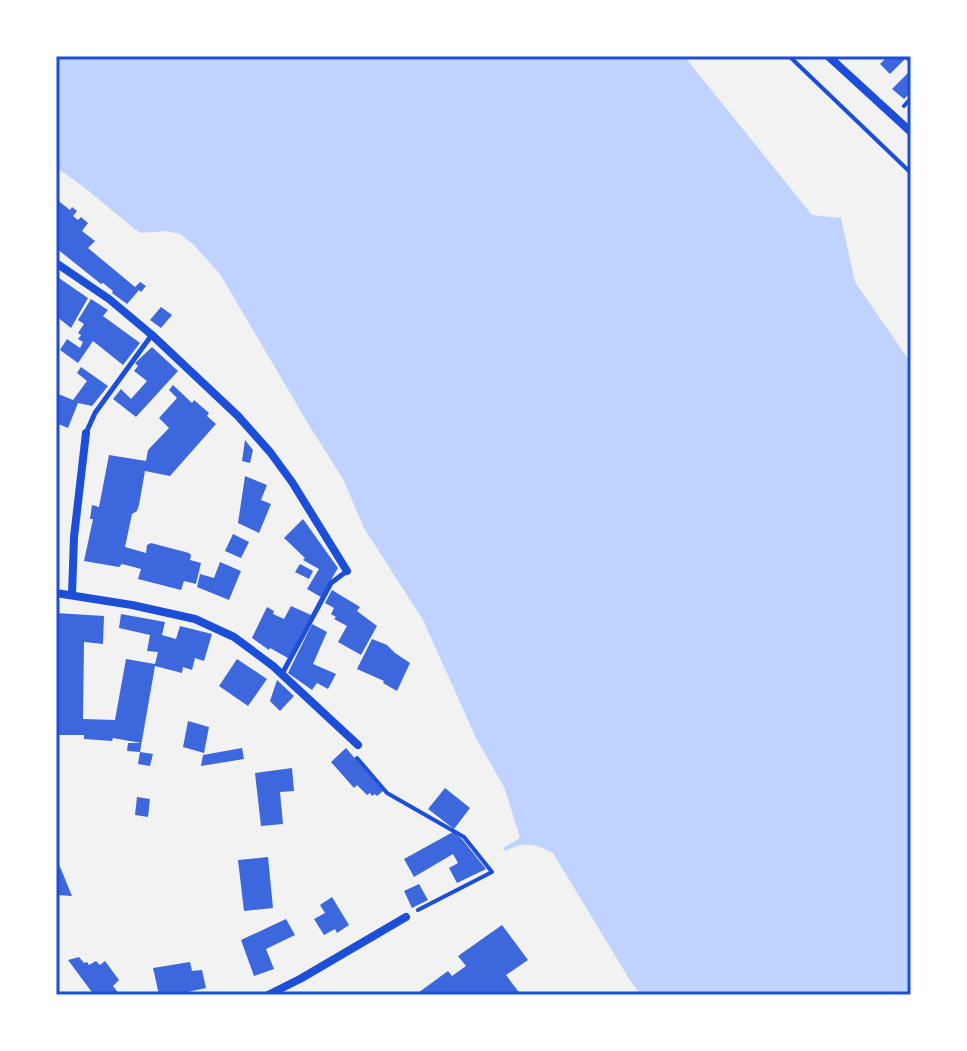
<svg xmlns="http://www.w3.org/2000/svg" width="967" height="1051" font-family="'Times New Roman',serif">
	<rect width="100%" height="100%" fill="#f2f2f2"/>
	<path fill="#bfd3fe" d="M56 56H684L812 215 841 218 855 282 911 363V995H641L631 982 553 853C533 843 525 841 505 851L503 848 520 838 505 789 476 738 423 620 364 528 343 479 310 427 220 274 193 244 180 234 166 231 141 233 136 230C109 209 85 185 56 168Z"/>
	<path fill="#3d67dc" d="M888 56H911V64L905 59 890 74 880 64Z
		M908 73 911 76V92L904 99 892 89Z
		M56 199 70 210 72 207 77 211 73 216 78 220 81 217 88 223 82 231 95 241 88 248 135 287 140 282 146 286 141 292 139 290 127 304 112 293 113 291 103 283 101 284 56 248Z
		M56 276 88 298 71 328 56 316Z
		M91 299 108 310 103 316 140 343 123 365 93 341 78 363 60 350 67 339 80 348 83 342 78 339 81 335 78 333 84 324 78 320Z
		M161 307 172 315 161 328 150 320Z
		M152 347 178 371 136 417 113 399 121 389 131 399 147 381 134 371 138 366 135 363Z
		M81 367 108 386 92 406 78 403 68 428 56 423V411L59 404 56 402V393L73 400 87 381 77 373Z
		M173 385 192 403 194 400 209 413 207 416 216 424 170 476 145 471 139 505 137 511 132 514 125 547 146 553 147 545 151 543 189 553 191 555 190 560 201 563 196 584 184 581 181 590 138 579 141 569 122 564 119 567 84 561 93 519H90L92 505 99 507 109 455 146 461 148 450 169 428 159 418 177 398 169 390Z
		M245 440 253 450 250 463 242 461Z
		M245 476 267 485 261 500 271 504 259 533 238 523Z
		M303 519 338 568 321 597 307 589 319 569 303 560 305 558 284 538Z
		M233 534 249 542 241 558 225 551Z
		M220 562 241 571 229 600 197 587 200 574 214 578Z
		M300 564 313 571 309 579 295 572Z
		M332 590 360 607 357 611 377 626 361 655 338 642 347 626 334 619 336 617 331 614 334 608 325 603Z
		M291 606 311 615 288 658 270 648 269 650 252 638 267 607 274 611 273 614 284 619Z
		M56 613 104 616 103 644 84 642 83 719 115 720 126 659 155 664 158 652 147 651 150 635 119 628 121 614 165 622 162 635 176 639 180 626 212 634 204 661 195 658 192 670 183 667 182 673 155 666 140 752 127 751 128 743H141L113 738 112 741 84 739V735H56Z
		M312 624 327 632 313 664 336 674 328 689 317 683 312 690 288 673Z
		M372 639 387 645 395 653 410 663 397 691 383 683 384 681 357 669Z
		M237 659 267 679 248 706 219 686Z
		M277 680 294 696 280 711 270 701Z
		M188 721 209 727 204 753 183 747Z
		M242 748 244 759 201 766 203 755Z
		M346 748 383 791 377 796 375 794 372 796 370 793 367 795 357 785 354 788 331 762Z
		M140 752 153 754 150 766 138 764Z
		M292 768 294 791 280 792 283 824 261 826 255 773Z
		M445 788 470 808 454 829 428 809Z
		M137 797 150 799 148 817 135 815Z
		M453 832 462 839 486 869 457 883 449 868 458 863 453 854 414 877 404 859Z
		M56 857 72 896 56 895Z
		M268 857 273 908 244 911 238 860Z
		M419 884 428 900 412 908 404 891Z
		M332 897 349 925 337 933 335 929 324 935 314 919 325 913 320 905Z
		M286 919 295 935 266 949 274 969 254 976 241 940Z
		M502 925 528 960 506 975 521 995H486L484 992 479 995H415L448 971 452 976 466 966 458 956Z
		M79 957 84 963 87 962 89 965 96 961 100 965 105 961 119 980 113 986 120 995H94L68 960Z
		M190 962 192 971 202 970 206 988 174 995H159L153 968Z"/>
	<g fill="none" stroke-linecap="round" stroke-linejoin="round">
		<path stroke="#1d4ed8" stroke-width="4" d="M789 56 911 173
			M904 106 911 98
			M357 758 387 793 464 837 492 872 418 910"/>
		<path stroke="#1d4ed8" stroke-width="5" d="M86 433 95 413 151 336
			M282 674 331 583 347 571"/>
		<path stroke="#1d4ed8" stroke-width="8" d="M828 56 911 132
			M56 263 109 299 152 335 238 416 270 452 292 482 347 571
			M56 593 132 605 195 619 234 637 273 666 358 745
			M72 594 74 537 86 433
			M268 995 300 979 406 917"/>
	</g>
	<rect width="967" height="1051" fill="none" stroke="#ffffff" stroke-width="116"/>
	<rect x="58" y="58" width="851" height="935" fill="none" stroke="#1d4ed8" stroke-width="3"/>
</svg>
